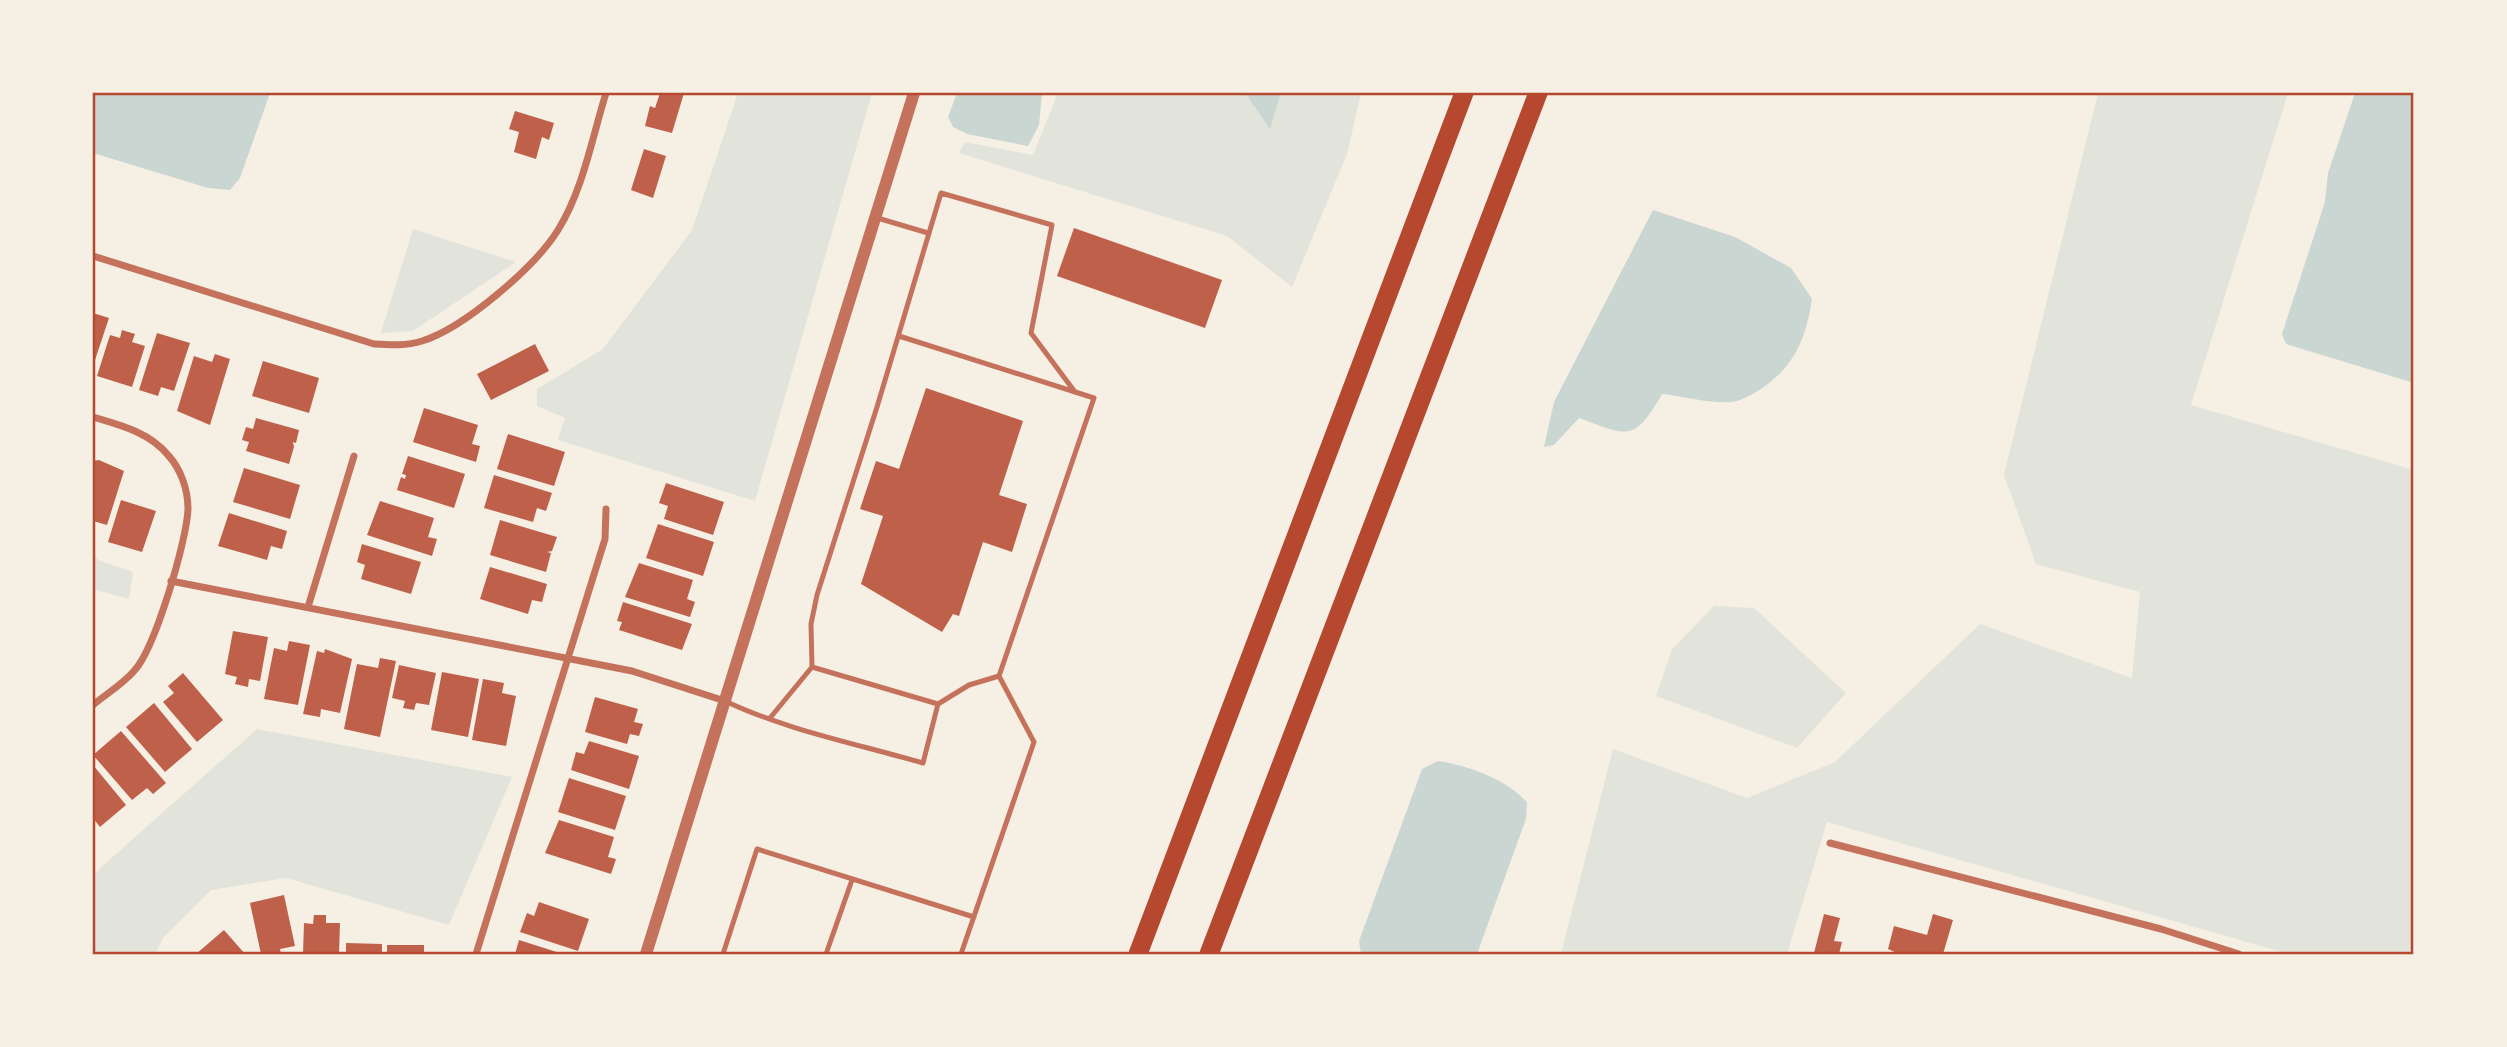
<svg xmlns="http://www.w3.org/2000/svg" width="2507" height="1047" font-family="Ubuntu,sans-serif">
	<rect width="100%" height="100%" fill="#f6efe4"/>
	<path fill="#e2e4dc" d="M738 93H872L755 501 558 440 565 418 537 406V389L603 349 692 230Z
		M1058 93H1245L1270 128 1281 93H1361L1347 154 1292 287 1227 236 959 153 965 142 1033 155Z
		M2098 93H2288L2191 405 2414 470V954H2289L1827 822 1787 954H1561L1613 749 1747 798 1835 762 1980 624 2132 678 2140 592 2036 564 2004 475Z
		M413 229 516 262 413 331 381 333Z
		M93 554 98 560 133 572 129 599 93 589Z
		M1714 606 1754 608 1846 693 1797 748 1656 696 1672 649Z
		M257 729 512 777 449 925 286 878 211 890 163 938 155 954H93V878L99 869Z"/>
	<path fill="#c9d6d2" d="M93 93H270L240 178 230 190 208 188 93 153Z
		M957 93H1042L1039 125 1028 146 967 134 953 127 948 117Z
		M1245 93H1281L1270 129Z
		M2355 93H2414V383L2286 344 2282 334 2325 202 2328 173Z
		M1653 210 1735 237 1791 268 1812 299C1806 338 1795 366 1761 389 1753 394 1741 401 1732 402 1710 404 1683 396 1662 394 1634 443 1628 436 1579 418L1554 445 1544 447 1554 402Z
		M1438 761C1470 766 1505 779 1527 802L1526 819 1477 954H1361L1359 941 1422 769Z"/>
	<path fill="#bf614a" d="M660 93H684L672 133 645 126 650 106 655 108Z
		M515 111 554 123 549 140 542 137 536 159 514 152 519 132 509 129Z
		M644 149 666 156 653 198 631 190Z
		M1074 228 1222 280 1205 328 1057 276Z
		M93 313 109 318 93 366Z
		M122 330 135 334 132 342 145 346 132 387 97 376 110 335 120 338Z
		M157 333 190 343 174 391 161 387 158 396 139 390Z
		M535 344 549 371 491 400 477 374Z
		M215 354 230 359 210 425 177 411 194 356 212 362Z
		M263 361 319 378 309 413 252 396Z
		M926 388 1023 421 999 495 1027 504 1012 552 983 542 959 616 953 614 942 632 861 584 883 516 860 509 876 461 899 469Z
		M424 408 478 425 472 444 480 446 476 462 413 442Z
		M256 418 299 430 296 443 293 442 294 447 289 464 246 451 249 442 242 440 246 427 253 429Z
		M508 434 565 452 554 486 497 469Z
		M408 456 465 474 454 508 397 490 401 477 405 479 406 475 402 474Z
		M99 460 124 471 107 525 93 521V461Z
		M244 468 300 485 290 519 233 502Z
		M494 475 552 493 546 511 537 508 533 522 484 508Z
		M666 483 724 502 713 535 664 519 668 506 659 503Z
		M121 500 156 511 142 552 108 542Z
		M380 501 434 518 428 537 437 539 432 556 367 535Z
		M229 513 287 531 282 549 271 546 267 560 218 546Z
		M500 520 557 537 552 551 547 552 551 553 546 572 490 555Z
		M658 524 714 542 703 576 646 558Z
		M362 544 421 562 411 594 361 579 365 565 357 562Z
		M639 563 693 580 687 599 695 602 690 617 625 597Z
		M490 567 547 584 542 602 532 600 528 614 480 599Z
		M623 602 692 624 682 650 619 630 622 622 617 621Z
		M233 631 268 637 260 681 249 679 248 687 235 684 237 677 225 674Z
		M289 641 310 645 298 705 264 699 274 648 287 651Z
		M325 649 352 659 340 713 321 709 320 717 303 714 317 651 324 653Z
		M380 658 396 661 380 737 344 729 357 664 378 668Z
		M399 665 436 673 429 705 416 703 414 710 403 708 405 701 392 698Z
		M442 672 479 679 468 737 431 730Z
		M183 673 223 720 197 742 163 702 174 693 168 686Z
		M483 679 504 683 502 693 516 696 506 746 472 740Z
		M595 697 638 709 634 722 643 724 639 736 630 734 627 744 585 732Z
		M154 703 192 749 165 772 126 727Z
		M121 731 166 783 153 794 147 788 132 800 93 755Z
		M589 741 639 756 629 789 571 770 576 752 584 754Z
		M93 765 126 805 100 827 93 818Z
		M569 778 626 796 615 830 558 812Z
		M559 820 614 837 608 857 616 859 611 874 545 853Z
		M284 895 295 946 280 949 281 954H261L250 903Z
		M539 902 589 919 578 951 520 932 527 913 534 916Z
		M1824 914 1840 918 1834 941 1842 942 1839 954 1814 953Z
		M1933 914 1953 920 1943 954H1899L1888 949 1894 926 1927 935Z
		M314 915H326V923H340L339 954H303L304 923 313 924Z
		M224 930 245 954H196Z
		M519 940 563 954H515Z
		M346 943 382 944V954H346Z
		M387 945H424V954H387Z"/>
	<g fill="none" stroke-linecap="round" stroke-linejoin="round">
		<path stroke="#c5725c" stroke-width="5" d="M874 217 928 233
			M899 336 1094 398 999 676 1034 742 961 954
			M812 667 811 624 817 595 877 407 941 193 1052 225 1031 333 1075 392
			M725 701C786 730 858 744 923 763L938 704 812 667 770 718
			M938 704 969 685 999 676
			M723 954 757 849 974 917
			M826 954 852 880"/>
		<path stroke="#c5725c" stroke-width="7" d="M93 256 374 344C391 345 406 346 422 341 464 328 535 267 558 230 583 190 592 138 606 93
			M93 417C120 425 149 432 168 455 181 469 188 490 188 509 187 540 155 649 134 671 123 684 106 694 93 705
			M171 581 632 671 725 701
			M308 607 354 456
			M1830 843 2161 929 2239 954
			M476 954 605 539 606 509"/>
		<path stroke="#c5725c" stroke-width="12" d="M646 954 914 93"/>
		<path stroke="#b5482f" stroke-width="19" d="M1138 954 1464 93
			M1209 954 1538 93"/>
	</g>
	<rect width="2507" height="1047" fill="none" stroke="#f6efe4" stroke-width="189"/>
	<rect x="94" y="94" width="2318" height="859" fill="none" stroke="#b5482f" stroke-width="2.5"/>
</svg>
